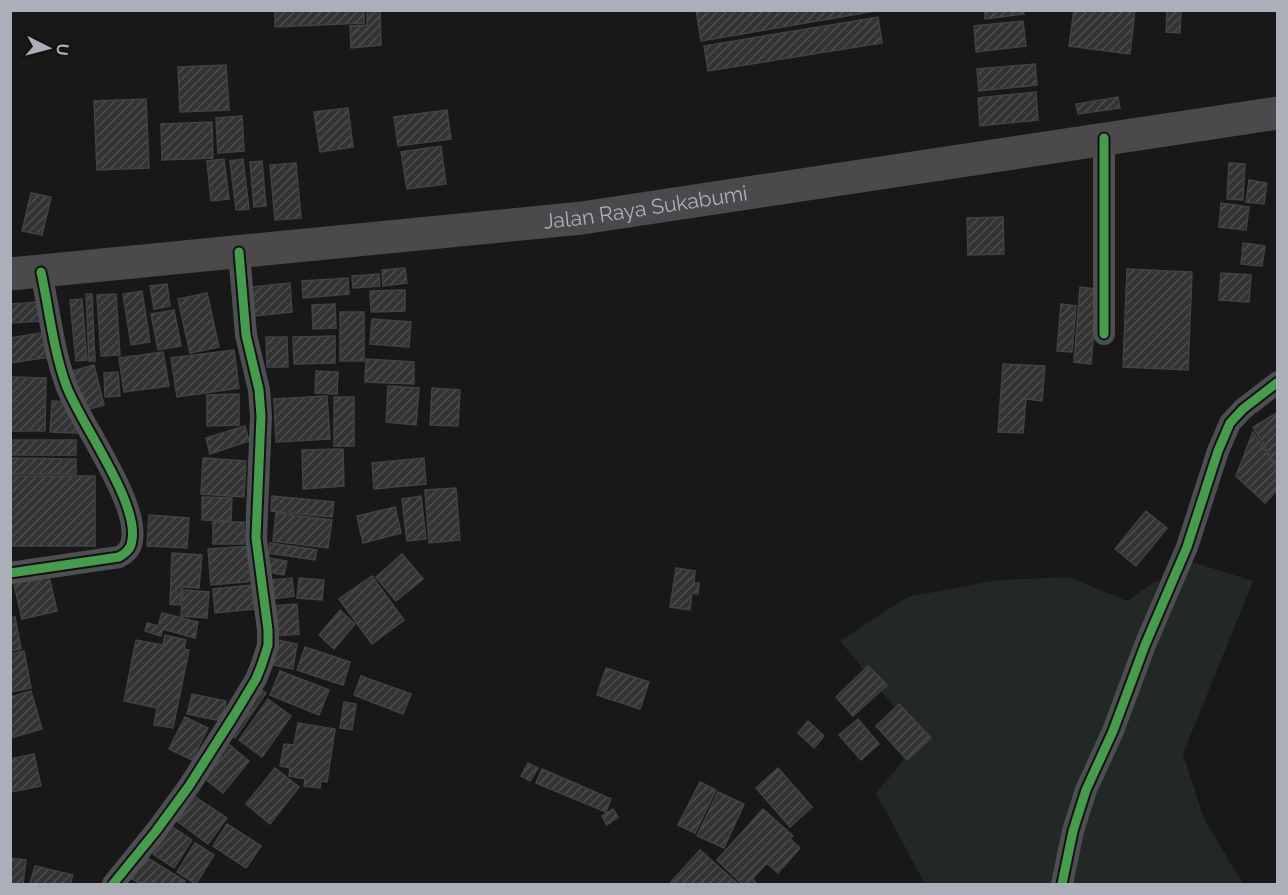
<svg xmlns="http://www.w3.org/2000/svg" width="1288" height="895" font-family="Raleway,sans-serif">
	<defs>
		<pattern id="building-hatch" width="6" height="6" patternUnits="userSpaceOnUse" patternTransform="scale(1.5)"><rect width="6" height="6" fill="#333334"/><path d="M-1 1l2-2M0 6l6-6M5 7l2-2" fill="none" stroke="#4e4e4f"/></pattern>
	</defs>
	<rect width="100%" height="100%" fill="#181819"/>
	<path fill="#222823" d="M1186 560 1253 581 1183 754 1204 819 1243 884H925L876 793 921 739 840 641 907 597 998 580 1069 577 1127 601 1153 583 1175 575Z"/>
	<path fill="url(#building-hatch)" stroke="#414245" stroke-width="1.5" d="M275 10H364V23L275 27Z
		M367 10H380L381 45 351 48 350 26 367 25Z
		M696 10H875V11L701 41Z
		M985 10H1023L1024 14 985 19Z
		M1074 10H1135L1130 54 1069 46Z
		M1167 11H1181L1180 33 1166 32Z
		M878 17 882 43 708 71 704 46Z
		M1023 21 1026 46 976 52 974 26Z
		M1035 64 1037 85 979 91 977 69Z
		M226 65 229 110 180 112 178 67Z
		M1036 92 1038 120 980 126 978 98Z
		M1118 97 1120 108 1078 114 1076 104Z
		M146 99 149 168 97 170 94 101Z
		M348 108 353 147 320 152 314 112Z
		M447 110 451 139 398 146 394 117Z
		M242 116 244 151 218 153 216 118Z
		M212 122 213 158 162 160 161 124Z
		M441 146 446 184 407 189 401 152Z
		M224 159 229 199 211 201 207 161Z
		M243 159 249 209 236 210 230 161Z
		M262 161 266 206 254 207 250 162Z
		M296 163 301 218 275 220 270 165Z
		M1229 163 1245 164 1243 200 1227 199Z
		M1249 180 1267 183 1264 204 1246 202Z
		M31 193 51 197 42 235 22 231Z
		M1221 203 1249 207 1246 230 1219 227Z
		M1003 217 1004 254 968 255 967 218Z
		M1243 243 1265 246 1262 266 1241 264Z
		M405 268 407 283 383 286 382 270Z
		M1127 269 1192 272 1188 370 1123 367Z
		M1221 273 1251 275 1249 302 1219 300Z
		M379 274 380 286 353 288 352 276Z
		M348 278 349 294 303 298 302 281Z
		M290 283 292 312 253 316 251 287Z
		M167 284 170 306 154 309 150 286Z
		M1080 287 1097 289 1091 364 1074 362Z
		M405 290V311L371 312 370 291Z
		M142 291 150 342 131 345 123 294Z
		M207 293 219 347 190 353 178 299Z
		M86 294H92L95 361H89Z
		M116 294 120 355 101 356 97 295Z
		M82 299 87 360 76 361 70 300Z
		M41 302 42 321 10 323V304Z
		M335 304 336 328 313 329 312 305Z
		M1061 304 1076 306 1072 352 1057 351Z
		M174 310 181 346 158 350 151 314Z
		M340 312H364V361H340Z
		M372 319 411 322 409 347 370 344Z
		M47 332 50 357 10 363V338Z
		M335 336V363L294 364 293 337Z
		M266 337H287L288 367H267Z
		M234 350 239 388 177 397 171 358Z
		M163 352 169 386 124 392 119 358Z
		M366 359 414 362V384L365 382Z
		M1003 364 1045 366 1042 401 1026 399 1023 433 998 432Z
		M94 365 104 405 82 411 72 371Z
		M316 371 338 372 337 394 315 393Z
		M118 372 120 396 105 397 104 373Z
		M10 377 46 378 45 431H10Z
		M388 386 419 388 416 425 386 422Z
		M432 388 460 390 458 426 430 425Z
		M239 394V425L207 426V395Z
		M327 396 330 439 276 442 274 399Z
		M334 397H354V446H334Z
		M52 401 72 402 78 419 77 433 50 432Z
		M1278 412V463L1275 464 1253 427Z
		M245 426 249 441 210 454 206 438Z
		M1253 432 1278 470V489L1265 503 1236 476Z
		M10 440H76V455H10Z
		M343 449 344 486 303 489 302 450Z
		M10 458 76 459V474H10Z
		M203 458 246 461 244 497 201 494Z
		M424 458 426 484 374 489 372 463Z
		M10 476H95V546H10Z
		M456 488 460 540 429 543 425 490Z
		M272 496 334 502 332 517 271 511Z
		M421 496 426 539 407 541 402 499Z
		M202 497 232 498 231 521 202 520Z
		M395 507 401 533 363 543 357 516Z
		M1146 511 1167 528 1136 566 1115 549Z
		M276 513 332 520 328 548 273 541Z
		M149 515 189 518 187 548 147 546Z
		M213 522H244V544H213Z
		M270 543 317 550 315 560 269 553Z
		M252 546 255 581 211 585 208 549Z
		M172 553 202 555 199 588 182 587 180 605 170 604Z
		M402 554 423 579 396 601 376 577Z
		M269 558 287 561 284 575 267 572Z
		M676 568 695 571 694 583H699L698 594 692 593 690 610 670 607Z
		M48 572 57 611 22 619 13 580Z
		M372 576 404 620 372 644 339 599Z
		M292 578 294 596 273 599 271 580Z
		M299 578 324 580 322 600 297 598Z
		M252 585 254 609 215 613 213 589Z
		M183 590 209 592 207 618 181 616Z
		M297 604 299 634 274 636 271 606Z
		M340 610 355 624 334 649 319 635Z
		M162 613 198 622 195 638 163 629 161 636 145 631 147 623 158 626Z
		M15 617 21 649 10 651V618Z
		M165 635 186 640 184 649 189 650 173 728 154 725 157 708 124 701 136 640 163 645Z
		M273 639 297 644 293 669 269 664Z
		M305 647 350 662 343 685 297 670Z
		M24 651 31 688 10 692V654Z
		M868 666 887 685 853 716 836 697Z
		M606 668 649 682 640 709 597 695Z
		M280 671 329 690 319 715 270 695Z
		M361 676 411 694 403 714 354 695Z
		M257 687 266 693 235 738 226 732Z
		M31 691 42 729 10 738V697Z
		M192 694 226 701 222 721 187 714Z
		M268 699 291 716 262 757 239 740Z
		M344 702 356 704 352 730 340 728Z
		M899 704 931 738 907 760 876 726Z
		M185 717 208 728 192 760 169 749Z
		M858 719 879 744 861 760 839 735Z
		M808 721 824 736 814 748 798 733Z
		M298 723 335 729 327 782 321 781 320 788 304 786 305 779 289 776 290 768 280 766 284 744 294 745Z
		M226 742 249 761 223 793 200 775Z
		M34 754 41 786 10 792V759Z
		M528 763 538 768 530 781 521 776Z
		M275 768 299 787 270 824 246 804Z
		M778 768 812 807 790 827 756 788Z
		M542 769 611 799 606 812 536 783Z
		M700 782 716 790 695 833 678 825Z
		M718 792 744 804 724 848 697 836Z
		M194 796 227 818 208 844 177 821Z
		M613 809 618 817 607 825 602 816Z
		M763 809 793 836 790 839 800 848 778 873 767 863 752 879 757 884H742L717 860Z
		M227 824 261 846 246 868 213 846Z
		M171 826 192 840 174 868 153 854Z
		M195 843 214 855 196 884 177 872Z
		M700 850 738 884H674L671 882Z
		M146 857 185 881 183 884H142L132 879Z
		M10 858 26 860 23 884H10Z
		M35 866 73 875 70 884H30Z"/>
	<g fill="none" stroke-linecap="round" stroke-linejoin="round">
		<path stroke="#4d4e51" stroke-width="22" d="M1104 138V334
			M10 573 119 557C126 553 131 549 132 540 139 502 80 423 66 385 53 349 49 309 41 272
			M113 884 156 831 189 786 233 717 256 679 262 664 268 645V630L256 538 261 416 259 390 246 335 239 252
			M1062 884 1073 831 1086 790 1113 731 1145 645 1187 547 1218 451 1230 423 1243 409 1278 382"/>
		<path stroke="#4a4a4d" stroke-width="33" id="s1" d="M10 274 582 218 1278 113"/>
		<g stroke="#131314" stroke-width="13">
			<path id="cycleway" d="M1104 138V334
				M10 573 119 557C126 553 131 549 132 540 139 502 80 423 66 385 53 349 49 309 41 272
				M113 884 156 831 189 786 233 717 256 679 262 664 268 645V630L256 538 261 416 259 390 246 335 239 252
				M1062 884 1073 831 1086 790 1113 731 1145 645 1187 547 1218 451 1230 423 1243 409 1278 382"/>
		</g>
		<use href="#cycleway" stroke="#469c4c" stroke-width="9"/>
	</g>
	<g text-anchor="middle" stroke-width="4.5" stroke-linejoin="round" paint-order="stroke">
		<g font-size="21" fill="#abb0b8" stroke="#131314">
			<text dy="7" stroke="none"><textPath href="#s1" startOffset="639">Jalan Raya Sukabumi</textPath></text>
		</g>
	</g>
	<rect width="1288" height="895" fill="none" stroke="#abb0b8" stroke-width="24"/>
	<g transform="translate(48 48) rotate(96)" stroke="#131314" stroke-width="4.5" paint-order="stroke">
	<path d="M0-4.5L10 22L0 15L-10 22Z" fill="#abb0b8"/>
	<text y="-9" font-size="16" font-weight="bold" text-anchor="middle" fill="#abb0b8">U</text>
	</g>
</svg>
